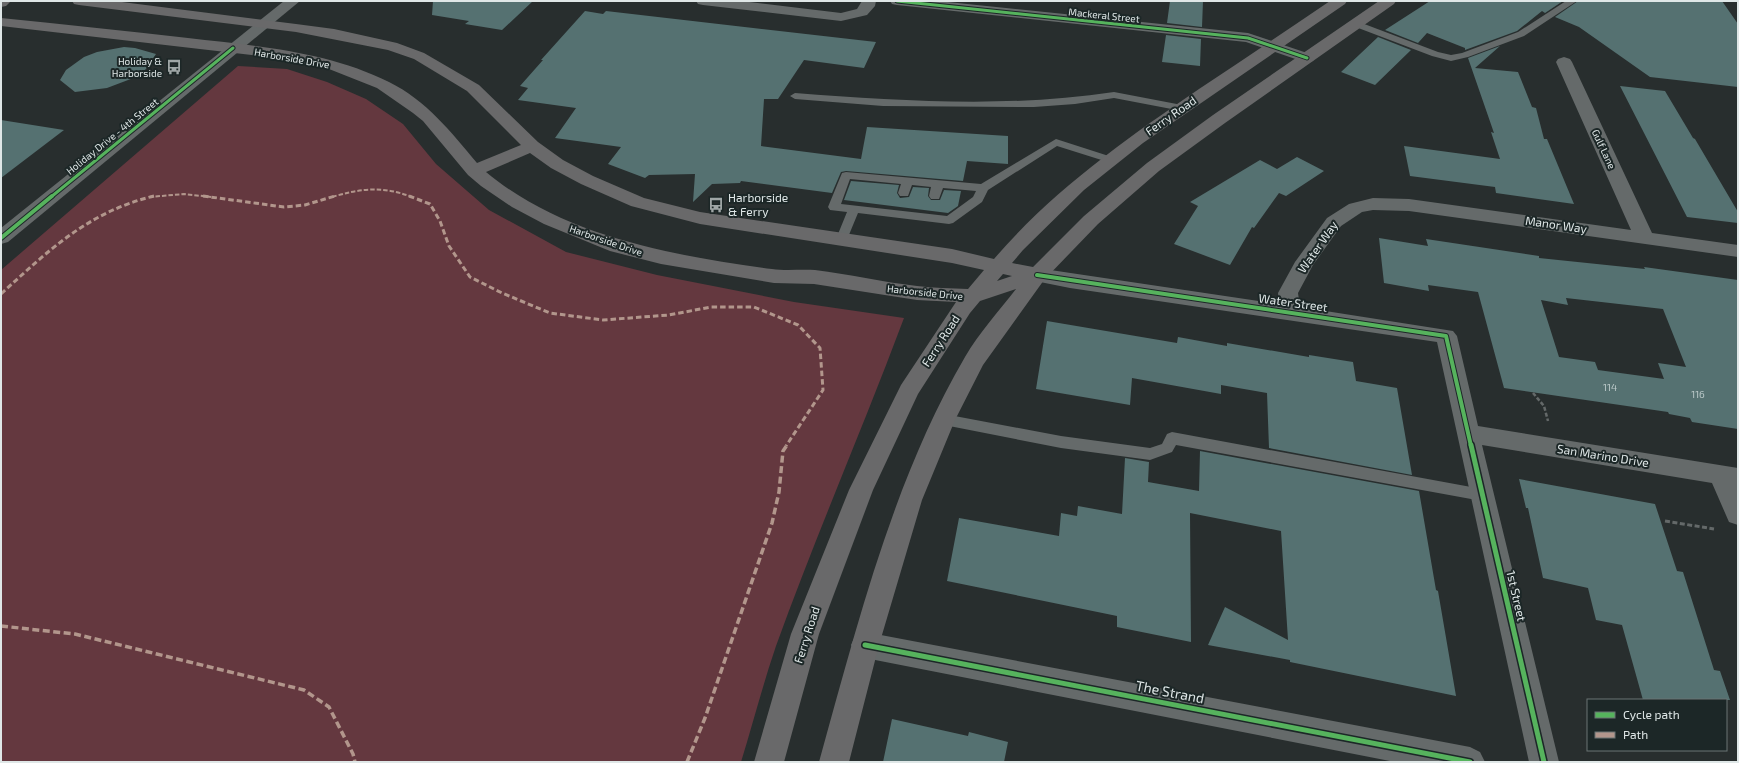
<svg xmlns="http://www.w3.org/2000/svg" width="1739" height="763" font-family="'Exo 2',sans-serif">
	<rect width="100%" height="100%" fill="#282e2e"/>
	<path fill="#64383f" d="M238 66 287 69 327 82 366 99 403 124 436 164 489 210 566 252 657 275 794 302 904 318C863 428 816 535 776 646 763 684 753 723 741 762H1V270Z"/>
	<path fill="#557171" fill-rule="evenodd" d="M433 1H533L502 30 465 24 469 21 432 15Z
		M1170 1H1203L1202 27 1167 23Z
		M1430 1H1563L1545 13 1542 11 1517 31 1465 50V48L1427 33 1418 43 1385 30Z
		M1578 1H1722L1738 24V87L1650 77 1579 27 1555 17Z
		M585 11 603 14 606 11 876 42 864 68 804 60 778 99H764L761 146 861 159 867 127 1008 136V164L967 161 963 181 846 171 841 172 832 193 741 181 740 183 712 184 693 202 695 174 649 175 645 178 608 164 621 147 555 138 576 108 518 100 528 88 520 86 543 60H541Z
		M1166 35 1201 39 1200 66 1162 62Z
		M1378 37 1411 50 1375 85 1341 72Z
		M1500 46 1475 68 1518 72 1532 107 1536 108 1544 139H1547L1574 204 1496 193 1495 187 1410 176 1404 146 1500 159 1491 132 1494 133 1468 58Z
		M124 47 135 48 156 54 146 69 136 77 107 88 75 92 60 80 66 70 84 57 97 52Z
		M1620 86 1665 91 1693 138 1695 139 1738 212V223L1687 217Z
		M1 120 64 130 1 178Z
		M1297 157 1324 171 1286 196 1279 193 1254 228 1252 227 1230 265 1174 244 1198 206 1190 202 1260 160 1277 169Z
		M851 181 899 185 897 193 900 198 909 197 913 187 929 188 928 196 931 200H940L944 190 961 191 958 206 948 213 844 200Z
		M1379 238 1428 246 1426 239 1539 256V258L1645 269 1644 267 1738 280V429L1692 422 1690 418 1669 414 1668 412 1504 388 1478 292 1428 285 1429 291 1384 283ZM1566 298 1663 309 1686 367 1658 363 1664 379 1598 370 1595 362 1559 357 1541 300 1568 305Z
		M1047 321 1177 343 1178 337 1227 346V343L1309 357V355L1353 362 1356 381 1397 388 1412 475 1269 448 1267 393 1221 385V394L1132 378 1130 405 1036 389Z
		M1200 451 1419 491 1436 590 1438 591 1456 696 1290 662V660L1208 645 1225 607 1288 640 1281 531 1190 513 1191 642 1117 627V616L947 581 959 518 1059 536 1061 513 1077 516 1078 506 1122 514 1125 458 1149 462 1148 482 1199 491Z
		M1519 479 1655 504 1677 571 1683 572 1714 670 1720 671 1730 700H1643L1622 625 1596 620 1588 588 1543 578 1528 508H1526Z
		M892 719 968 736 969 732 1008 742 1004 762H883Z"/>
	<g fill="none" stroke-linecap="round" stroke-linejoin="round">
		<path stroke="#646969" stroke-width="2.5" stroke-dasharray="4 2" stroke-linecap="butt" d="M1533 393 1544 406 1548 421"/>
		<path stroke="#646969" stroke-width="3" stroke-dasharray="5 2.5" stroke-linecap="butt" d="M1665 521 1714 529"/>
		<path fill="#656a6a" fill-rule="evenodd" d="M1566 1H1577L1524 36 1468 57 1451 61 1432 56 1353 26 1351 24 1356 21 1359 22 1438 52 1451 55 1462 53 1518 32Z
			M1114 92 1182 105 1187 108 1182 111 1114 98 1075 104 1034 107 883 106 795 99 790 96 795 93C900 101 1010 108 1114 92Z
			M1056 139 1115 158 1117 160 1111 163 1057 146 988 190 982 202 953 223 949 224 858 213 846 242H838L836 239 847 212 830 210 828 207 842 173 846 172 981 184ZM850 179 901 184 898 193 900 196H908L912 185 931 187 929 196 931 199H939L943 188 976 191 973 197 947 216 841 204Z
			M944 414 1061 436 1150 448 1162 444 1167 434 1172 432 1482 489 1487 490 1490 495 1487 500 1482 501 1176 445 1172 452 1150 460 1061 448 939 424 937 420 939 416Z"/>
		<path fill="#656a6a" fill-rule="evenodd" d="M696 1H741L841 13 857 9 862 1H876L875 6 867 15 841 21 703 5 698 4Z
			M890 1H938L1248 33 1313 55 1315 58 1313 61 1307 63 1246 42 897 5 892 4Z
			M1564 57 1570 59 1572 62 1652 233 1738 245V257L1409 211 1373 210 1362 212 1341 226 1313 265 1298 293 1300 307 1453 331 1457 336 1478 426 1738 468V525L1729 522 1712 483 1482 445 1559 762H1529L1437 342 1070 288 1030 280 1027 275 1030 270 1037 268 1279 304 1278 293 1295 262 1327 218 1349 204 1373 198 1409 199 1631 230 1556 62 1558 59Z
			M865 632 1470 747 1480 752 1485 762H1395L865 658 855 654 851 645 855 636Z"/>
		<path fill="#656a6a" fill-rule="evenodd" d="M284 1H300L8 242 1 244V228Z"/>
		<path fill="#69696a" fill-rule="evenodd" d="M1 1H11L6 6 1 7Z
			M72 1H114L296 24 334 29 397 43 424 53 479 85 538 142 563 160 593 176 644 198 700 212 952 249 994 259C1052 191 1126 139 1199 89 1243 60 1287 30 1330 1H1347L1345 4 1143 143 1084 190 1023 250 1012 263 1033 267 1084 216 1147 163 1213 115 1379 1H1396L1394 4 1225 123 1159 171 1098 224 1044 280 983 365 955 420 922 500 879 645 849 762H819C857 626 893 480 965 357 979 333 999 311 1016 289L980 301 970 313 918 394 873 490 819 634 784 762H754L791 634 849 490 901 385 956 302 917 300 814 284 774 283 661 264 610 251 544 224 512 207 481 186 468 175 423 121 413 113 377 88 329 69 269 57 1 26V18C63 24 126 31 188 38 256 46 327 51 389 82 427 101 450 131 477 163L521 145 467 91 414 59 388 50 296 32 79 5 74 4ZM530 153 551 168 581 184 631 206 700 224 952 263 984 270 968 289C951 288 933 288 917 286 882 282 849 274 815 270 801 269 786 271 772 269 675 256 564 237 486 172ZM1003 274 1012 276 997 281Z"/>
		<path stroke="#b2968c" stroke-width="2" stroke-dasharray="4.5 2" stroke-linecap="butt" d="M149 197 184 194 211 197
			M332 197C362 188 383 186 412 197"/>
		<path stroke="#b2968c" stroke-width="3" stroke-dasharray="5.5 3" stroke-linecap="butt" d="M203 196 284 207 305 205 335 196
			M409 196 430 204 440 221 449 246 470 277 502 293 550 313 603 320 669 315 711 307H754L798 325 820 348 823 390 786 446
			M1 294C49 250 88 212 154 196"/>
		<path stroke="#b2968c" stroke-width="3.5" stroke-dasharray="7 3.5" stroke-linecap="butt" d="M1 626 75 634 304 690 329 707 353 754 355 762
			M687 762 705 718 772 523 779 492 783 451 787 445"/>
		<g stroke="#1c2727" stroke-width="5">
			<path id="cycleway-far2" d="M897 1 1248 38 1307 58
				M51 197 233 48"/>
		</g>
		<g stroke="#1c2727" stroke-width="6">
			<path id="cycleway-far1" d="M1 238 52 196
				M1037 275 1446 336 1471 446"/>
		</g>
		<g stroke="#1c2727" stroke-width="8">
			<path id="cycleway" d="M1471 445 1544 762
				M865 645 1470 762"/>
		</g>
		<use href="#cycleway-far2" stroke="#56b35d" stroke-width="3"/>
		<use href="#cycleway-far1" stroke="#56b35d" stroke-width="4"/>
		<use href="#cycleway" stroke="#56b35d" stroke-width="5"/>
	</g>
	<defs>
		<g id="bus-bare" transform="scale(1.2)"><path d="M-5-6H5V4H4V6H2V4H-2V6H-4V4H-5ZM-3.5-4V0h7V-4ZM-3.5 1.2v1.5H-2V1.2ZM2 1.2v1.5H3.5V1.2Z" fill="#9fa6a6" stroke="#1c2727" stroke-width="2.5" paint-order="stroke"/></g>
	</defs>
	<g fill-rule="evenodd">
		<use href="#bus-bare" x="174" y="67"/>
		<use href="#bus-bare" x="716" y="205"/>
	</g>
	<g text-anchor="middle" stroke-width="4" stroke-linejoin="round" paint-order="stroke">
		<g font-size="10" fill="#dfe7e7" stroke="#1c2727">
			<text transform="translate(1104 15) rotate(6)" y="4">Mackeral Street</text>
			<text transform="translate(292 58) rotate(10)" y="4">Harborside Drive</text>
			<text transform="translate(112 136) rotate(-39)" y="4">Holiday Drive - 4th Street</text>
			<text transform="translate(1604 149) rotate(65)" y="4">Gulf Lane</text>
			<text transform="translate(606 240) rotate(19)" y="4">Harborside Drive</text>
			<text transform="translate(925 292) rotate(6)" y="4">Harborside Drive</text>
		</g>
		<g font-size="10" fill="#dfe7e7" stroke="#1c2727" text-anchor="end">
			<text x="162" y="65">Holiday &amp;<tspan x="162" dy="12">Harborside</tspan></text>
		</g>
		<g font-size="10" fill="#bccaca">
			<text x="1610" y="391">114</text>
			<text x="1698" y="398">116</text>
		</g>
		<g font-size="12" fill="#dfe7e7" stroke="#1c2727">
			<text transform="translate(1171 116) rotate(-35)" y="4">Ferry Road</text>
			<text transform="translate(1556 225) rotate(8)" y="4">Manor Way</text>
			<text transform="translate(1318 247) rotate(-55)" y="4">Water Way</text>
			<text transform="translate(1293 303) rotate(8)" y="4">Water Street</text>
			<text transform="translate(941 341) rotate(-57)" y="4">Ferry Road</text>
			<text transform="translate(1603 456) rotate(9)" y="4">San Marino Drive</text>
			<text transform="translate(1516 596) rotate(77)" y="4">1st Street</text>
			<text transform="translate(807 635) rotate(-72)" y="4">Ferry Road</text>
		</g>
		<g font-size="12" fill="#dfe7e7" stroke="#1c2727" text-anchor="start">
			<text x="728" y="202">Harborside<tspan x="728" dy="14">&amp; Ferry</tspan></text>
		</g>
		<g font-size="14" fill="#dfe7e7" stroke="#1c2727">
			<text transform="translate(1170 692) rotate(11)" y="5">The Strand</text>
		</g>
	</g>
	<rect width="1739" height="763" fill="none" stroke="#dfe7e7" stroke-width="4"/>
	<rect x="1587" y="699" width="140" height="52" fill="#1c2727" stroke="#6a7474"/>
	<rect x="1595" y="712" width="20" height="6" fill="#56b35d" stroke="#6a7474"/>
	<text x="1623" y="719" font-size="12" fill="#dfe7e7">Cycle path</text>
	<rect x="1595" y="732" width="20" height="6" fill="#b2968c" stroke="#6a7474"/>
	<text x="1623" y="739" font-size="12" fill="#dfe7e7">Path</text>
</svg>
